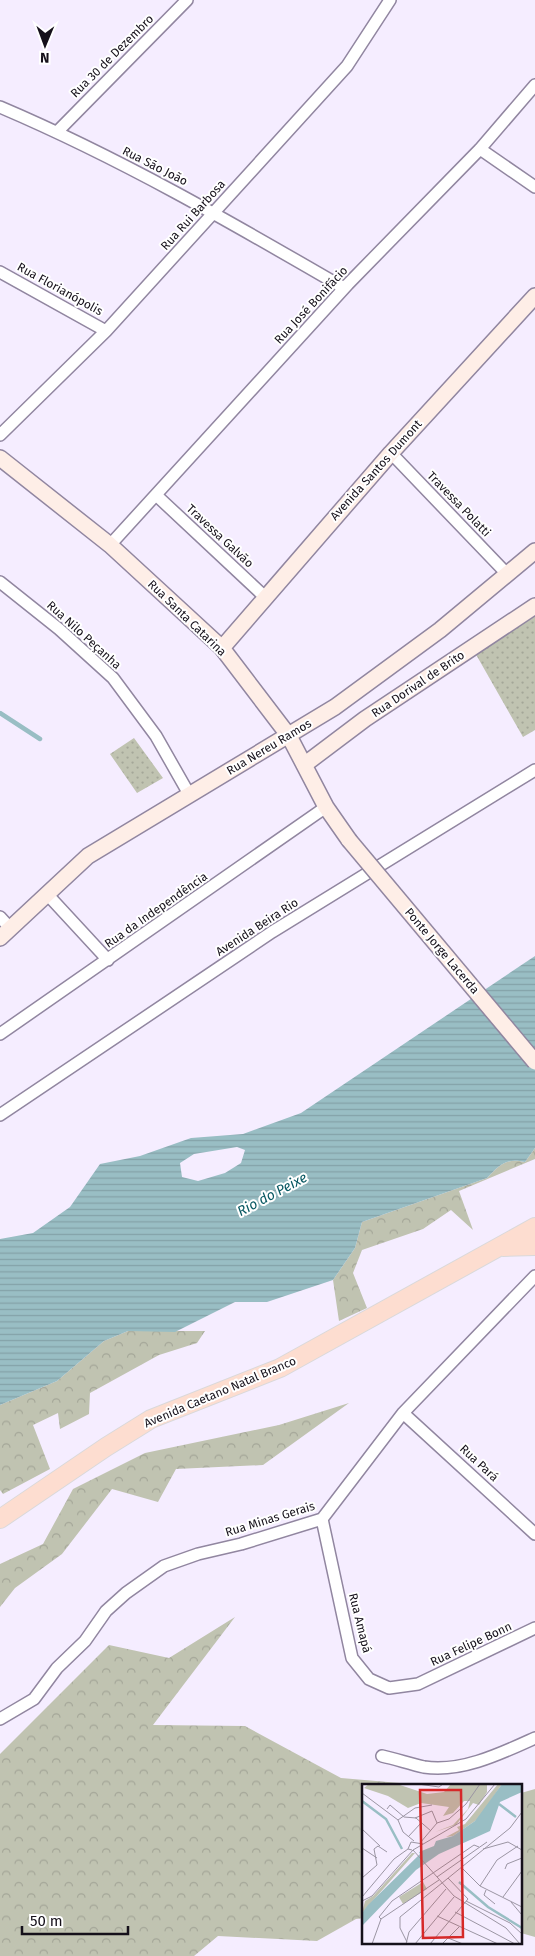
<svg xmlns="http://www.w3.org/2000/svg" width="535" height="1956" font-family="'Fira Sans',sans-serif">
	<defs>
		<pattern id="grass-dots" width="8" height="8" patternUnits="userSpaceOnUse" patternTransform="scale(1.25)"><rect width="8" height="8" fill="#c0c3b1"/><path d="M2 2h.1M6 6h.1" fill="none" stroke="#a4a698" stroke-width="1.8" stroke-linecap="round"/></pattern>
		<pattern id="forest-crowns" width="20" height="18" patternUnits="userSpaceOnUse" patternTransform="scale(1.25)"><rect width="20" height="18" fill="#c0c3b1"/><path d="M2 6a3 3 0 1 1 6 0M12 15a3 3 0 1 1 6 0" fill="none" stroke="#a4a698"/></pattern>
		<pattern id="water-rules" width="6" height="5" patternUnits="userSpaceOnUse" patternTransform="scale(1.25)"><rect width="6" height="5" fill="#99bec4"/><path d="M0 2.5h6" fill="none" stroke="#83a2a8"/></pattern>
	</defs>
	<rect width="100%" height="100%" fill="#f5edff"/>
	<path fill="url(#grass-dots)" d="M535 613V730L523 737 474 651Z
		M134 738 163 778 137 793 110 754Z"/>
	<path fill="url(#forest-crowns)" d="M535 1148V1159L459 1191 473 1230 451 1210 423 1229 362 1250 353 1273 367 1308 339 1321 333 1280 355 1248 362 1222 487 1178C500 1164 506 1158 525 1162Z
		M128 1331H205L197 1343 159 1355 90 1393 89 1414 60 1429 58 1413 33 1425 50 1469 3 1494 0 1490V1405L57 1381 104 1341Z
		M349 1403 263 1465 176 1469 158 1502 112 1489 62 1554 15 1588 0 1607V1564L43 1544 73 1489 145 1453 279 1425Z
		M235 1617 153 1725 245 1726 341 1778 423 1785H364V1918L356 1919 317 1941 218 1936 194 1956H0V1754L109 1645 169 1658Z
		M535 1789V1937L521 1933V1793Z"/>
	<path fill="url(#water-rules)" fill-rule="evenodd" d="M535 956V1148L525 1162C506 1158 500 1164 487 1178L362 1222 355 1248 333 1280 267 1302H235L175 1332 128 1331 104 1341 57 1381 0 1405V1239L33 1233 70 1207 100 1164 140 1156 191 1138 243 1134 301 1113ZM237 1147 245 1150 241 1163 225 1173 198 1181 182 1177 180 1163 194 1154Z"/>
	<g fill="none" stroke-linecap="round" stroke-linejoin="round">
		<path stroke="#99bec4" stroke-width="4.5" d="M0 713 40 739"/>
		<g stroke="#9186a0" stroke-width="14">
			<path id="street" d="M0 107C120 158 232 223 344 288
				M58 131 187 0
				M480 149 535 187
				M0 272 106 331
				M0 435 106 331 347 66 390 0
				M391 453 508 575
				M156 495 265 597
				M110 545 348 284 480 149 535 85
				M0 582 59 629 113 678 156 736 189 794
				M47 894 108 960
				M0 917 10 928
				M0 1034 326 807
				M0 1115 272 932 535 770
				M403 1413 535 1534
				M322 1519 352 1658 369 1679 389 1688 418 1684 535 1628
				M0 1719 34 1699 57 1668 85 1641 106 1611 126 1593 164 1566 198 1554 241 1544 322 1519 403 1413 535 1276
				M382 1756C396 1759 410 1764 424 1767 461 1773 502 1753 535 1738"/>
		</g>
		<g stroke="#9186a0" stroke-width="18">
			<path id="secondary" d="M0 458 110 545 222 648 289 736 326 807 349 840
				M222 648 391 453 535 296
				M304 765 365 719 535 606
				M0 938 88 856 335 707 440 630 535 551"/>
		</g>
		<g stroke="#dad9da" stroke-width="20">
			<path id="primary" d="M503 1247 535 1246
				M0 1519 106 1447 151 1419 280 1368 535 1227"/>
		</g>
		<use href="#street" stroke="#fff" stroke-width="11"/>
		<use href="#secondary" stroke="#feeee7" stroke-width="15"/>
		<use href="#primary" stroke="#fdddd0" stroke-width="18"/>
		<g stroke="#9186a0" stroke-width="18" stroke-linecap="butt">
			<path id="secondary-bridge" d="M349 840 535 1062"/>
		</g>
		<use href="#secondary-bridge" stroke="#feeee7" stroke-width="15"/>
	</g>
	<g text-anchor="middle" stroke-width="4" stroke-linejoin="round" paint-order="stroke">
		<g font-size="12" fill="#15101a" stroke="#fff">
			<text transform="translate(112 56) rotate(-45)" y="4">Rua 30 de Dezembro</text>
			<text transform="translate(155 166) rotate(27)" y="4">Rua São João</text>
			<text transform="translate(193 215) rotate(-48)" y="4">Rua Rui Barbosa</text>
			<text transform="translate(60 289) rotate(29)" y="4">Rua Florianópolis</text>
			<text transform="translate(311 305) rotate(-47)" y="4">Rua José Bonifácio</text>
			<text transform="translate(376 470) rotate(-48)" y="4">Avenida Santos Dumont</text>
			<text transform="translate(459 504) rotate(46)" y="4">Travessa Polatti</text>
			<text transform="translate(220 536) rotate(43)" y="4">Travessa Galvão</text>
			<text transform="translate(187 618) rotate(44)" y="4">Rua Santa Catarina</text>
			<text transform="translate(84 635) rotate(42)" y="4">Rua Nilo Peçanha</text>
			<text transform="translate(418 684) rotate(-34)" y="4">Rua Dorival de Brito</text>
			<text transform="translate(269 747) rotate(-31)" y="4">Rua Nereu Ramos</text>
			<text transform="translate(156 910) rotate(-35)" y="4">Rua da Independência</text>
			<text transform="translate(257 927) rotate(-33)" y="4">Avenida Beira Rio</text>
			<text transform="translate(442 951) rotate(50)" y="4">Ponte Jorge Lacerda</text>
			<text transform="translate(220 1392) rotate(-23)" y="4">Avenida Caetano Natal Branco</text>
			<text transform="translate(479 1463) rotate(43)" y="4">Rua Pará</text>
			<text transform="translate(270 1519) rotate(-17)" y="4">Rua Minas Gerais</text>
			<text transform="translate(360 1623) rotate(76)" y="4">Rua Amapá</text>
			<text transform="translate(471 1644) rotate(-25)" y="4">Rua Felipe Bonn</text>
		</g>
		<g font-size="14" font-style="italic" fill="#085862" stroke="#fff">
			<text transform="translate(272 1194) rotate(-28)" y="5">Rio do Peixe</text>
		</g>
	</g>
	<g transform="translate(362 1784)">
		<rect width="160" height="160" fill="#f5edff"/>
		<path d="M61 98 65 105 41 120 37 113Z" fill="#c0c3b1"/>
		<path d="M7 0H35L65 10 82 8 89 0H125V8L117 21 111 19 94 41 73 48 91 41 106 25 108 17H102L91 29 81 32 87 23 59 19 46 24 26 12 2 4ZM136 0H140L116 35 91 52 84 53 97 46 95 43 103 40ZM50 69H53L0 129 3 117 11 112Z" fill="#c0c3b1"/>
		<path d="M140 0H160V8L138 18 128 47 77 70 54 86 0 142V129L6 121 58 70 57 68 72 62 74 57 91 52 113 37Z" fill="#99bec4"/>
		<path fill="none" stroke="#99bec4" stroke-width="2.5" d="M0 17 24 35 40 65M137 20 154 33M97 98 126 123 160 144"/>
		<path fill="none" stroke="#9b95a3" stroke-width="1" d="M56 0 77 3 81 0M0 9 36 36 41 48 52 57M25 25 28 21 42 33 54 34 69 47M53 34 70 27 75 39M36 36 53 24 70 21M0 45 18 62M46 53 59 39M58 59 75 39 87 35 104 20 118 0M0 64 15 74M121 65 146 58 160 66M50 66 46 65 49 58 61 60M51 66 92 112 144 144 158 160M99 83 118 102 160 123M143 85 145 80 160 74M75 93 125 58M0 94 15 81 12 65 16 62 25 68M118 102 135 76 156 62M124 106 122 111 133 120M0 113 32 75 46 65M141 113 160 87M0 117 10 112 51 66 104 35 133 0M104 117 148 139 160 150M149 118 160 131M93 128 153 160M75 132 136 160M38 133 148 44 160 28M38 133V144L45 158M19 135 77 96M86 154 101 160M10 160 19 135 17 133 30 117 112 61 117 63M44 160 47 148 84 105M53 160 92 113M68 160 106 115 86 94M80 160 97 143"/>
		<path fill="#d62828" fill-opacity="0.15" stroke="#d62828" stroke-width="2.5" d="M58 6H99L101 153 61 154Z"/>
		<rect width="160" height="160" fill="none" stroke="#15101a" stroke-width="2.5"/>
	</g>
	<g transform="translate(45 45) rotate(181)" stroke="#ffffff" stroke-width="4" paint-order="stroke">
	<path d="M0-4L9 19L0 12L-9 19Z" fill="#15101a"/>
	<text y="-8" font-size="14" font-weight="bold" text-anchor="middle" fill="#15101a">N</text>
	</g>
	<path d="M22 1926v8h106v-8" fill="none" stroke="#15101a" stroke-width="2.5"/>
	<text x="30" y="1926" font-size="15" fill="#15101a" stroke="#ffffff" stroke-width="4" paint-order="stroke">50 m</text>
</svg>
